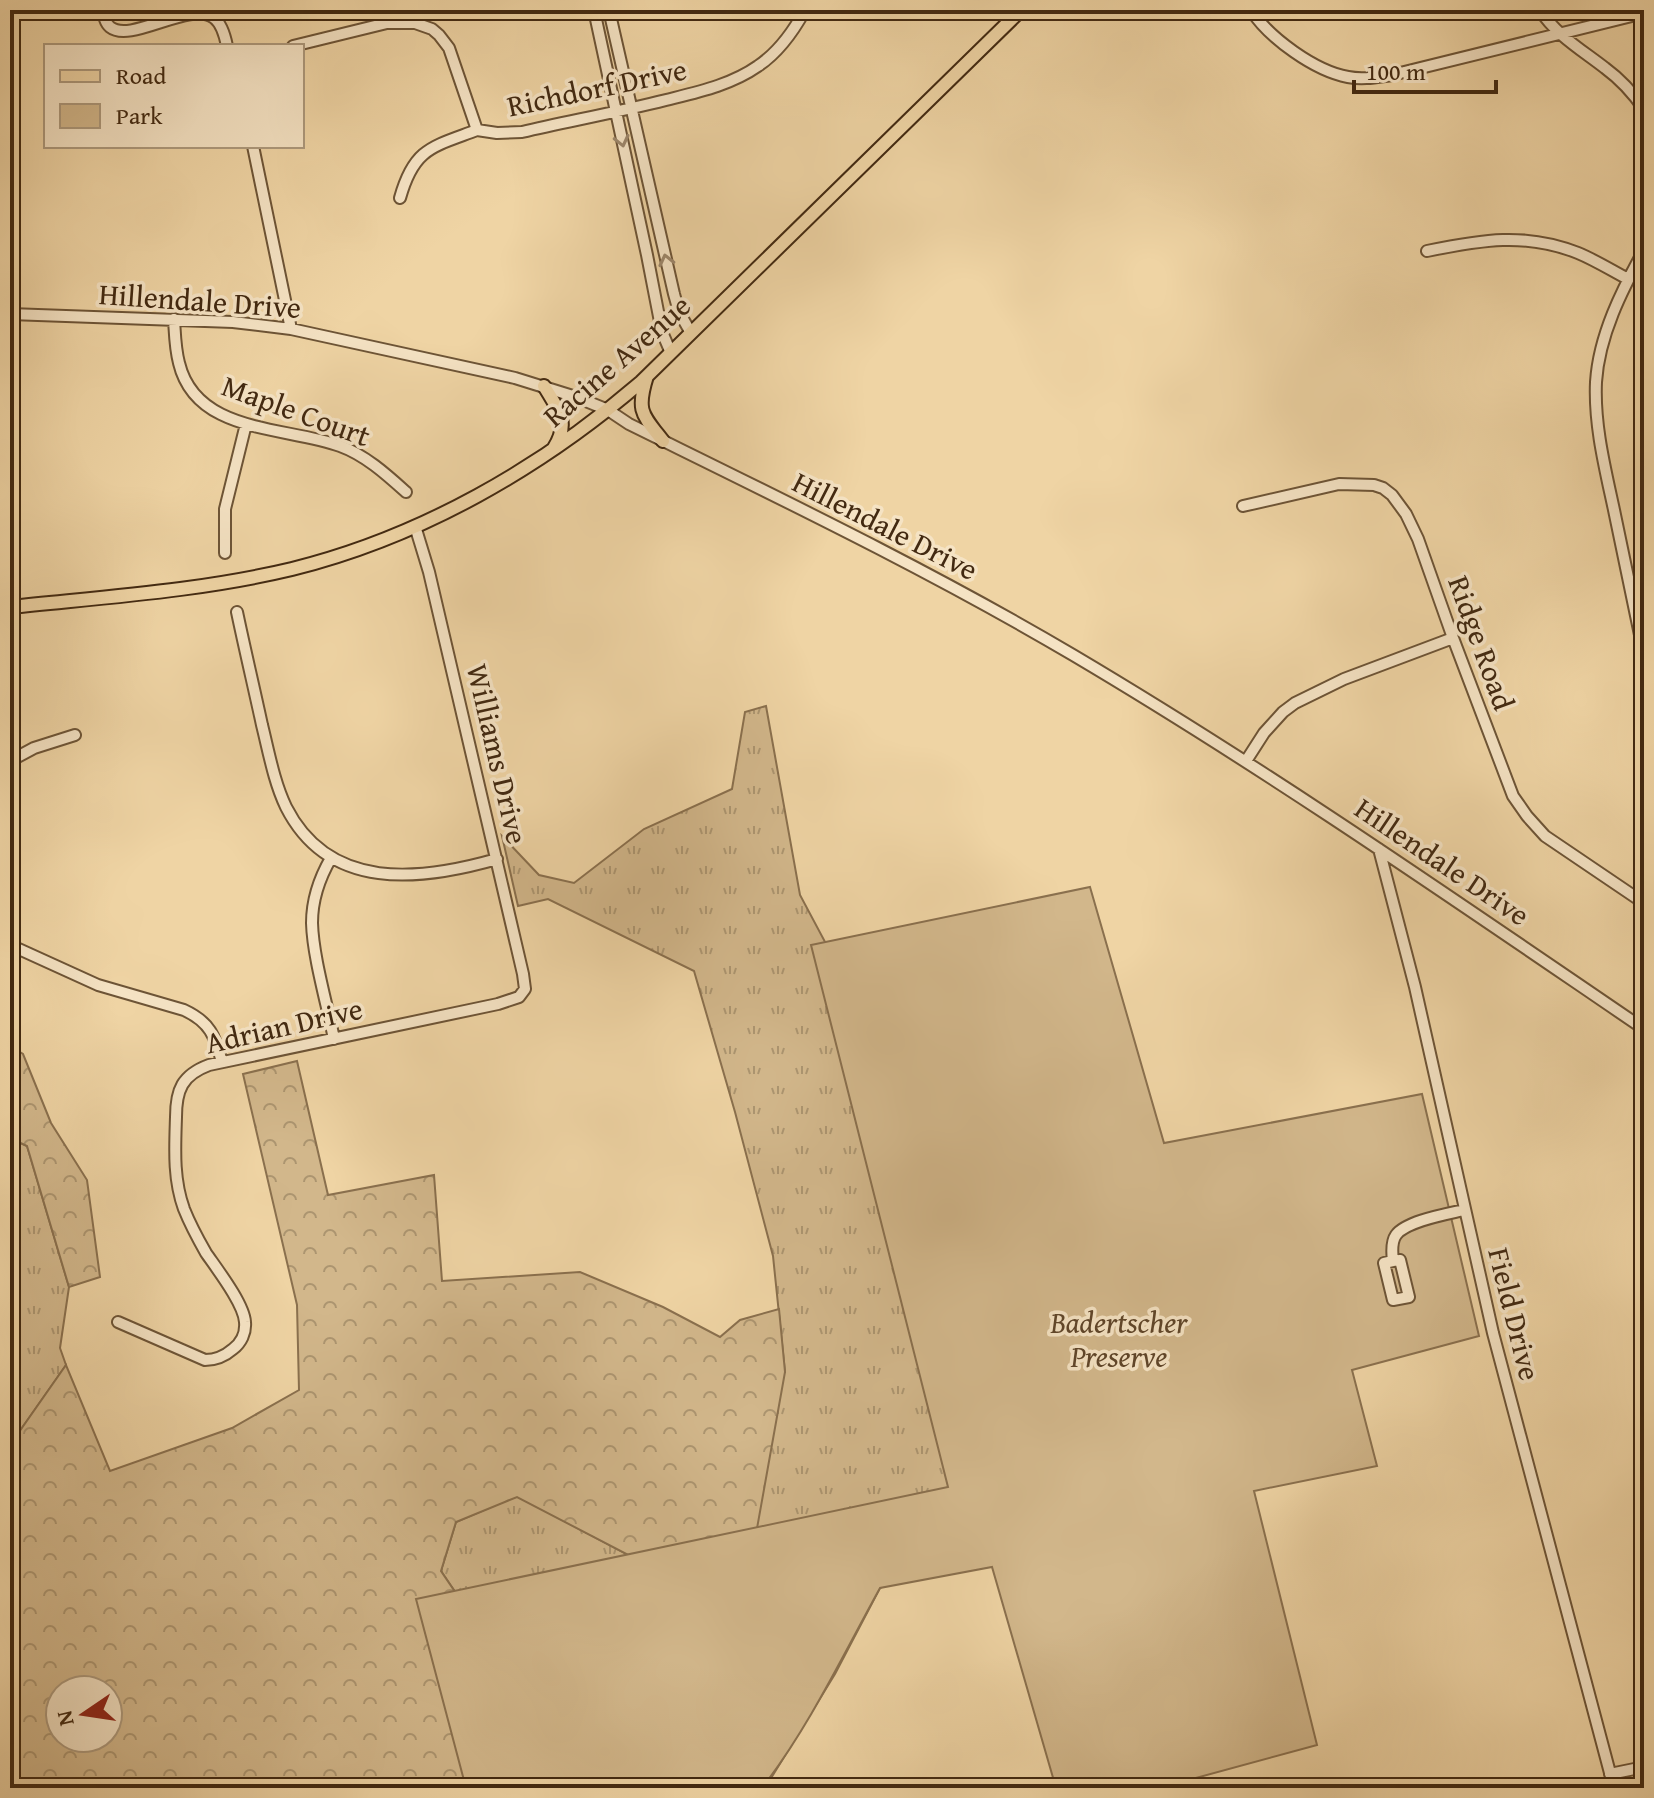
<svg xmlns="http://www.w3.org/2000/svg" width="1654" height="1798" font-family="'Gentium Book Plus',serif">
	<defs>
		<pattern id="grass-tufts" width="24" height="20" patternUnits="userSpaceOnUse" patternTransform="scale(2)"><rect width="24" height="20" fill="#d2b78b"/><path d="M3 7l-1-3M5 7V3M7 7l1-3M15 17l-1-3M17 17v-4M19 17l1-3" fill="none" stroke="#ac9570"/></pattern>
		<pattern id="forest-crowns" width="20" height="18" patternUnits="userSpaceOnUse" patternTransform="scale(2)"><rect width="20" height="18" fill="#d2b78b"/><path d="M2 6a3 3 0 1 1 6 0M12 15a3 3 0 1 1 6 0" fill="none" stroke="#ac9570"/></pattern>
	</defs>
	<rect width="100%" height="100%" fill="#efd4a4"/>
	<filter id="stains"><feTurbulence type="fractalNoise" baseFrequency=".0025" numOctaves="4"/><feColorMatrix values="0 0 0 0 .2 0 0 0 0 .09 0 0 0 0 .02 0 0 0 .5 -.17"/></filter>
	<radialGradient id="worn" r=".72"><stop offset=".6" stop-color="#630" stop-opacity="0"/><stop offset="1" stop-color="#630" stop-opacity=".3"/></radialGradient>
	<path fill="url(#grass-tufts)" stroke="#8a704e" stroke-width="2" d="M766 706 800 895 841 972 1219 1413 880 1588 835 1674 765 1788H692L481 1630 441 1571 456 1522 517 1496 634 1558 785 1372 773 1256 735 1112 694 971 548 899 518 906 502 836 539 875 574 883 644 829 732 789 745 712Z
		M10 1138 27 1146 69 1287 60 1348 66 1365 10 1445Z"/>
	<path fill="url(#forest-crowns)" stroke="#8a704e" stroke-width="2" fill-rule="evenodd" d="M10 1046 23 1054 51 1123 87 1180 100 1277 69 1287 27 1146 10 1138Z
		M297 1061 328 1195 434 1175 442 1281 580 1272 663 1307 720 1337 740 1320 779 1309 785 1372 756 1534 634 1558 517 1497 456 1522 441 1571 481 1630 692 1788H15L10 1785V1445L66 1365 110 1471 232 1428 299 1390 297 1305 243 1074ZM60 1690H108V1738H60Z"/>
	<path fill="#d2b78b" stroke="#8a704e" stroke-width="2" d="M1090 887 1164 1143 1422 1094 1479 1336 1352 1370 1377 1466 1254 1491 1317 1745 1159 1788H1056L992 1567 880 1588C843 1655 809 1727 762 1788H466L416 1599 948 1487 811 945Z"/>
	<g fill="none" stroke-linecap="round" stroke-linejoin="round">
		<g stroke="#6d5436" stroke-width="14">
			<path id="minor" d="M103 10C104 16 105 23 110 27 131 44 190 0 214 18 222 24 225 36 227 46
				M594 10 647 255 662 332 671 353
				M609 10 674 294 679 312 691 333
				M1251 10C1269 38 1315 71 1348 77 1363 80 1377 77 1392 75L1644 13
				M1540 10C1556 35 1582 50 1605 68 1620 79 1633 93 1644 109
				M293 46 387 23H415L432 29 439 35 449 48 477 130 497 133 522 132C570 121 618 112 666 100 698 92 731 85 758 66 779 52 793 32 805 10
				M253 146 291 329
				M400 198C414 148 432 147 477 130
				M1644 250C1622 290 1599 335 1596 382 1594 425 1605 468 1614 510 1624 558 1634 606 1644 654
				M1427 251C1481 240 1525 232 1578 253 1595 260 1611 270 1628 279
				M10 314 233 322 291 329 515 378 576 397 608 410 629 424C779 498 929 570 1073 655 1269 771 1456 901 1644 1029
				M174 319C175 334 175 348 179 363 196 434 285 426 340 446 365 455 386 474 406 492
				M1243 506 1339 484 1374 485 1383 488 1392 495 1406 514 1418 539 1453 638 1513 796 1527 816 1545 836 1644 903
				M225 553V509L246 424
				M237 612C245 650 254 688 262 725 269 753 274 782 286 807 329 892 420 881 497 859
				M10 761 34 748 75 735
				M1246 761 1264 733 1283 712 1295 703 1344 679 1453 638
				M1379 849 1415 987 1493 1333 1614 1788
				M331 858C320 877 312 900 312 923 313 957 327 1004 334 1039
				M10 945 98 985 184 1010C210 1022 215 1036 222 1062
				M1393 1261 1384 1263 1393 1300 1409 1297 1400 1260 1393 1261C1392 1253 1391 1242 1396 1235 1406 1221 1447 1214 1464 1210
				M118 1322 205 1360C215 1360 225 1356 233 1349 241 1343 246 1333 245 1322 244 1304 217 1269 206 1253 198 1239 190 1224 184 1209 173 1179 175 1148 176 1117 176 1090 182 1075 209 1065L498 1004 519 997 525 989 523 974 429 572 415 526
				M1610 1774 1644 1767"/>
		</g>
		<g stroke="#422911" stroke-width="16">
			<path id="major" d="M647 376C636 411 642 414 663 441
				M544 386C559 411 570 422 554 448
				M10 607C104 597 200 591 292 569 421 537 541 468 641 382L1021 10"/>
		</g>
		<use href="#minor" stroke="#f5e3c4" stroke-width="10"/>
		<use href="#major" stroke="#efd4a4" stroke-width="12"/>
	</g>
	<defs><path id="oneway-chevron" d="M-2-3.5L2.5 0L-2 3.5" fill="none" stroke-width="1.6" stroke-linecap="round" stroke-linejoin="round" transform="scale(2)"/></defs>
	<g stroke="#9c866a">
		<use href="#oneway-chevron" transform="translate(622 141) rotate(77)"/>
		<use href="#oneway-chevron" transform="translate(666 260) rotate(-103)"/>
	</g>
	<g text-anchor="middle" stroke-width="7" stroke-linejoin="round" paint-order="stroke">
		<g font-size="30" fill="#422911" stroke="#f5e3c4">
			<text transform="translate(597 88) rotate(-12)" y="10">Richdorf Drive</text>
			<text transform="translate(200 301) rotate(4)" y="10">Hillendale Drive</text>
			<text transform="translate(617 361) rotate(-41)" y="10">Racine Avenue</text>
			<text transform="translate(296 411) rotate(20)" y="10">Maple Court</text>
			<text transform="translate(885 526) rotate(27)" y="10">Hillendale Drive</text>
			<text transform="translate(1481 643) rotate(70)" y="10">Ridge Road</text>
			<text transform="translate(497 754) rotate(77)" y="10">Williams Drive</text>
			<text transform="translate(1442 862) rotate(34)" y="10">Hillendale Drive</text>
			<text transform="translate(284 1026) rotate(-13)" y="10">Adrian Drive</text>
			<text transform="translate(1514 1314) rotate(76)" y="10">Field Drive</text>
		</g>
		<g font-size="30" font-style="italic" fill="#5f4529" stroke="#f5e3c4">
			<text x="1119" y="1333">Badertscher<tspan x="1119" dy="34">Preserve</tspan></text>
		</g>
	</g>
	<rect width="1654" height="1798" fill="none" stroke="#efd4a4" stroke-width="40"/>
	<rect x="12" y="12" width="1630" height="1774" fill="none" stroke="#422911" stroke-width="4"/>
	<rect x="20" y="20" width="1614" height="1758" fill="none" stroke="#422911" stroke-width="2"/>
	<rect x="44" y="44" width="260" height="104" fill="#f5e3c4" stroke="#ad997c" stroke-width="2"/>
	<rect x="60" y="70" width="40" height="12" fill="#efd4a4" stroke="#ad997c" stroke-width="2"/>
	<text x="116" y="84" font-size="24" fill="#422911">Road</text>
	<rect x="60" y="104" width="40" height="24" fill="#d2b78b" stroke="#ad997c" stroke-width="2"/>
	<text x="116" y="124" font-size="24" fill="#422911">Park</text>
	<g transform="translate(84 1714) rotate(257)"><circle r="38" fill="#f5e3c4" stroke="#ad997c" stroke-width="2"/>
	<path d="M0-6L14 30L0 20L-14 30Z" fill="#8f2418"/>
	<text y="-12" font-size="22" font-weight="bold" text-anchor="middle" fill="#422911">N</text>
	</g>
	<path d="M1354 80v12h142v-12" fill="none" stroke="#422911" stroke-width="4"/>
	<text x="1366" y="80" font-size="24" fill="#422911" stroke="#f5e3c4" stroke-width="6" paint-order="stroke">100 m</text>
	<rect width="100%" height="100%" filter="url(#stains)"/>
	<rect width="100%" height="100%" fill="url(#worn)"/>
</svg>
